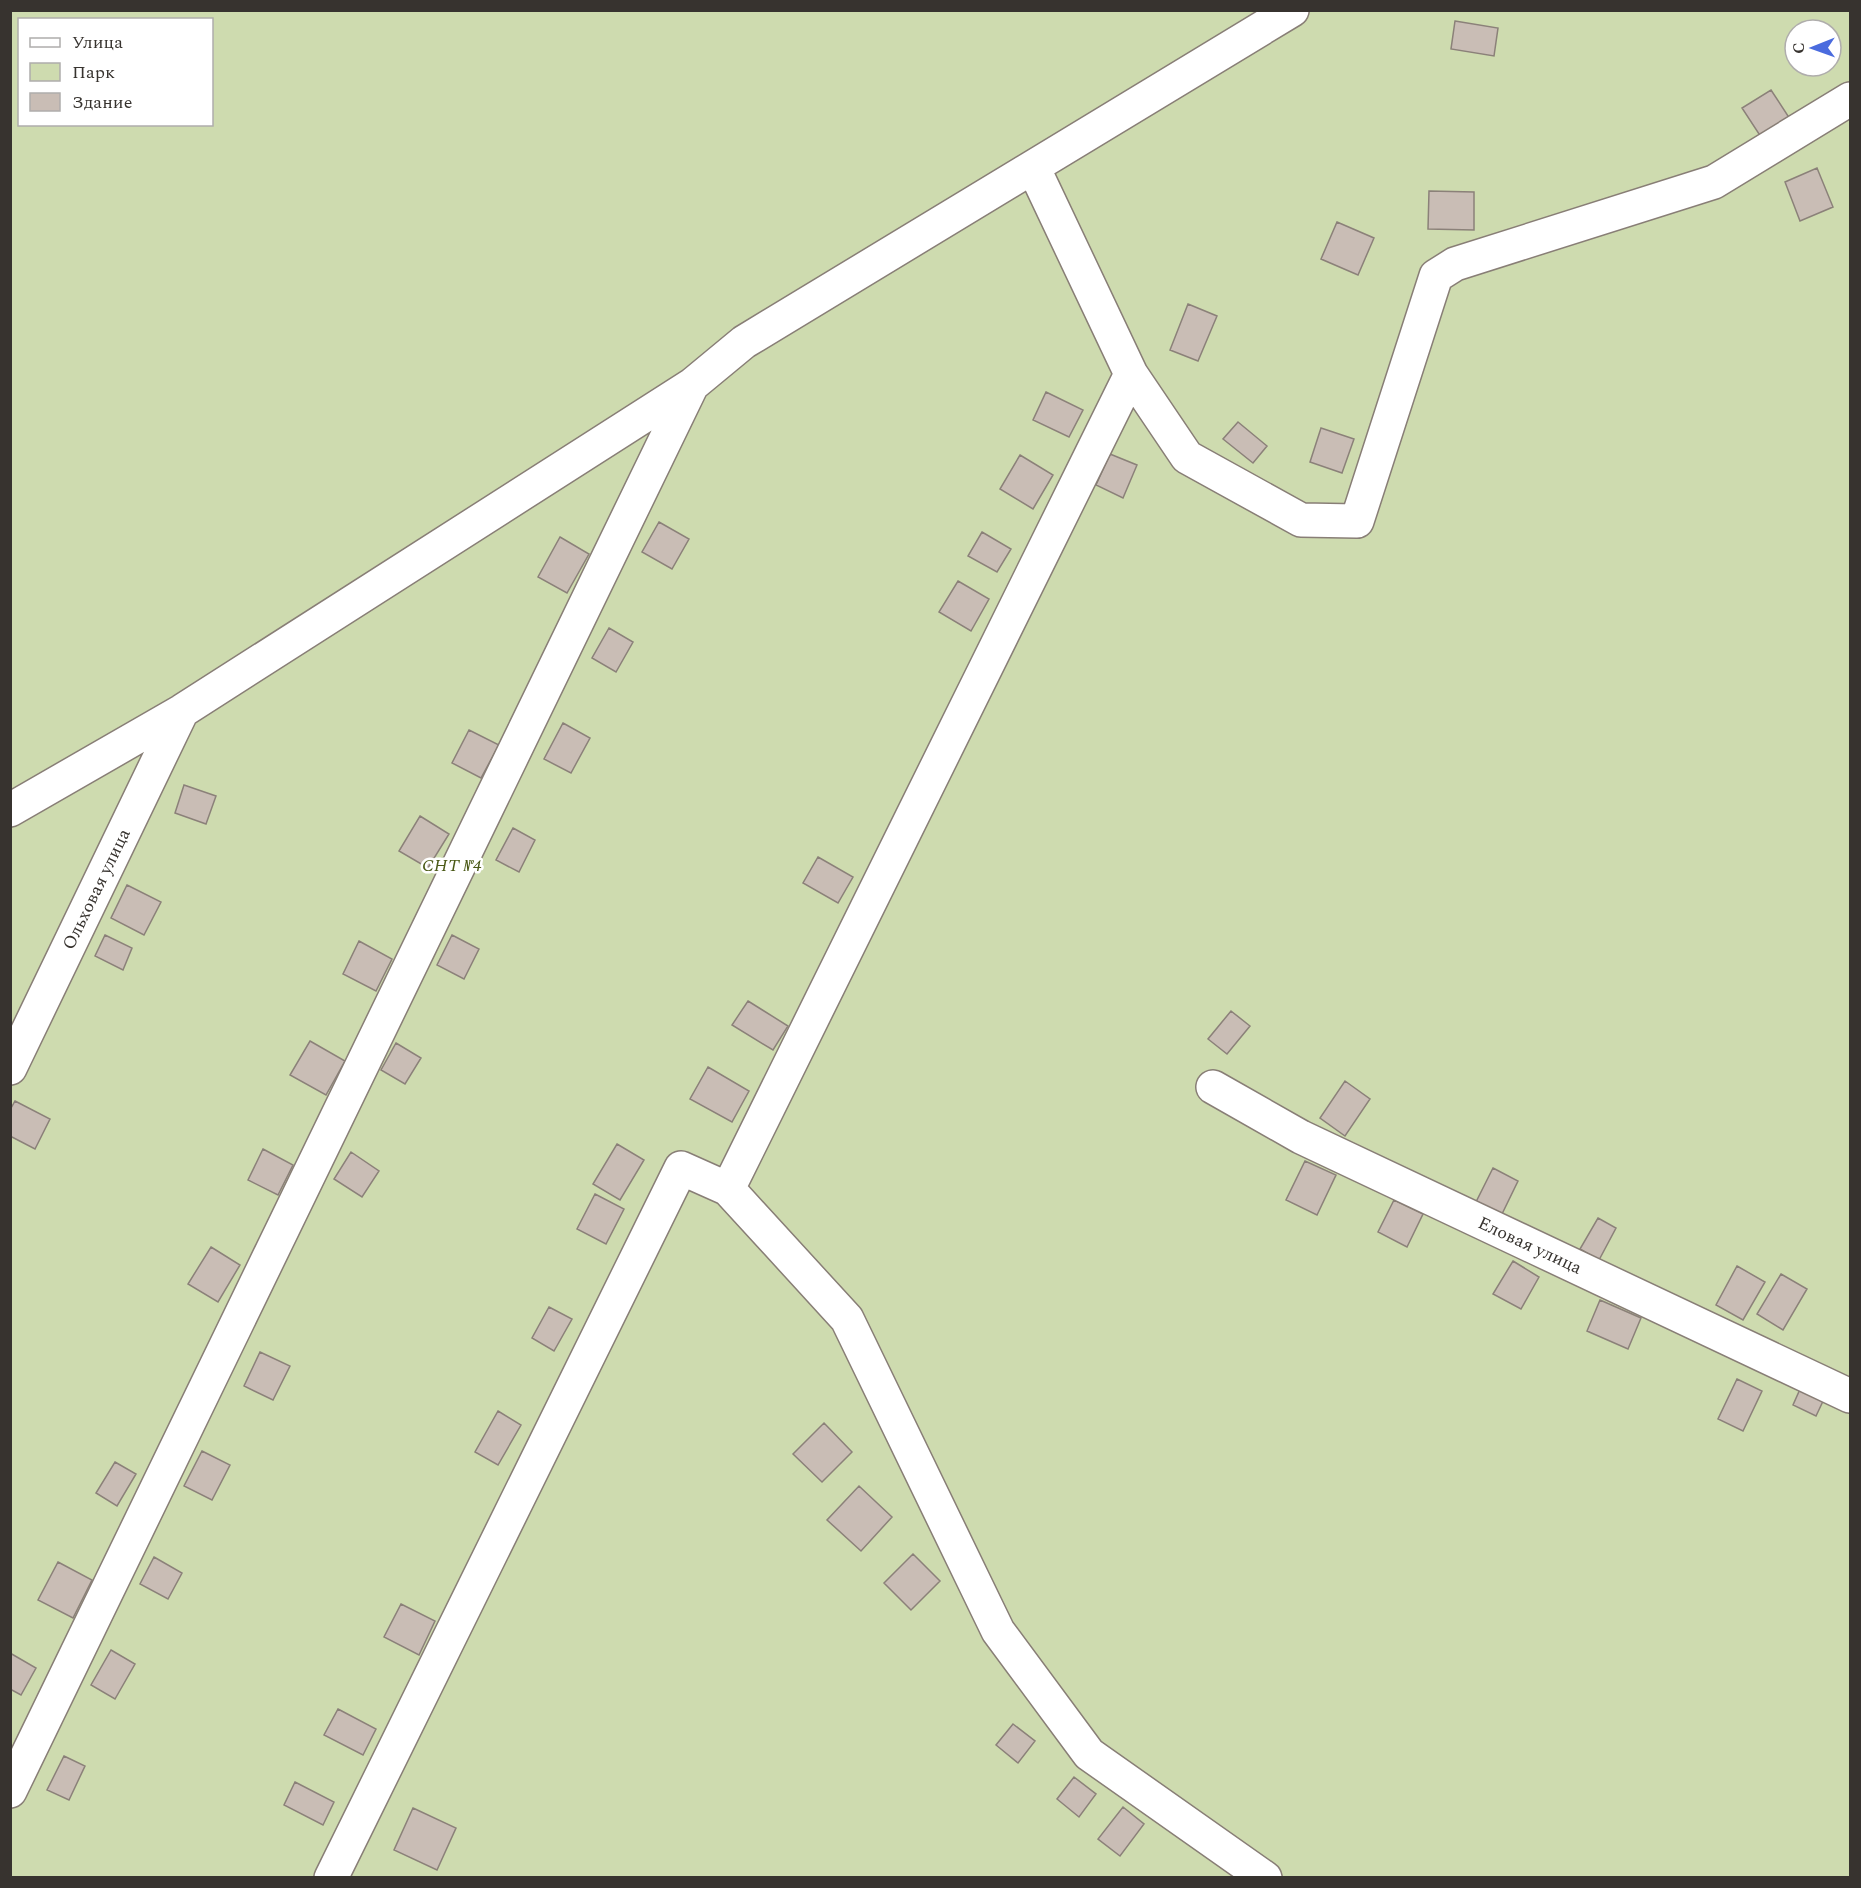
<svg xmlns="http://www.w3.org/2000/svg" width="1861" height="1888" font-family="Spectral,serif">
	<rect width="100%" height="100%" fill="#fef2e9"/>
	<path fill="#cedbaf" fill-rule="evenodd" d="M10 11H1850V1877H11ZM20 20H212V124H20ZM1795 30H1831V66H1795Z"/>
	<path fill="#c9bdb5" stroke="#8b8179" stroke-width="1.5" d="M1455 21 1498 28 1494 56 1451 49Z
		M1771 90 1790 119 1761 137 1742 108Z
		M1817 168 1833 207 1800 221 1785 182Z
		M1429 191 1474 192V230L1428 229Z
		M1337 222 1374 238 1358 275 1321 259Z
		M1188 304 1217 316 1198 361 1170 350Z
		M1046 392 1083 410 1069 437 1033 420Z
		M1238 422 1267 446 1253 463 1223 439Z
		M1321 428 1354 439 1342 473 1310 462Z
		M1110 454 1137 465 1123 498 1096 485Z
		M1020 455 1053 475 1033 509 1000 489Z
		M659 522 689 539 672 569 642 552Z
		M982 532 1011 549 997 572 968 556Z
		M560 537 589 554 567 593 538 577Z
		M958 581 989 599 971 631 939 612Z
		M609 628 633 642 616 672 592 658Z
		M563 723 590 738 571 773 544 759Z
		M469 730 499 745 481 778 452 763Z
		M184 785 216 796 206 824 175 813Z
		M420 816 449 834 428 868 399 851Z
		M513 828 535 840 519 872 496 860Z
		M818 857 853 877 838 903 803 883Z
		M127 885 161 902 144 935 111 918Z
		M105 935 132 948 123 970 95 956Z
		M452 935 479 949 464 979 437 965Z
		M359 941 392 959 376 991 343 974Z
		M748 1001 788 1026 773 1050 732 1025Z
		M1231 1011 1250 1026 1227 1054 1208 1039Z
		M310 1041 345 1061 326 1095 290 1075Z
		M396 1043 421 1058 405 1084 381 1070Z
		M708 1067 749 1091 732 1122 690 1099Z
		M1345 1081 1370 1099 1345 1136 1320 1118Z
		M15 1101 50 1119 35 1149 10 1136V1110Z
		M617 1144 644 1160 620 1200 593 1184Z
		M263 1149 293 1165 278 1195 248 1180Z
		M351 1152 379 1171 362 1197 334 1179Z
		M1305 1161 1336 1175 1317 1215 1286 1200Z
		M1493 1168 1518 1181 1501 1216 1475 1204Z
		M595 1194 624 1209 606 1244 577 1229Z
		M1394 1200 1423 1214 1407 1247 1378 1232Z
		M1598 1218 1616 1228 1599 1260 1580 1249Z
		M211 1247 240 1265 218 1302 188 1284Z
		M1513 1261 1539 1277 1521 1309 1493 1294Z
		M1737 1266 1765 1282 1743 1320 1716 1305Z
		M1781 1274 1807 1289 1783 1330 1757 1314Z
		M1600 1300 1641 1318 1628 1349 1587 1331Z
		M549 1307 572 1319 554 1351 532 1338Z
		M260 1352 290 1366 273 1400 244 1386Z
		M1737 1379 1762 1391 1743 1431 1718 1419Z
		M1801 1387 1825 1397 1816 1416 1793 1405Z
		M498 1411 521 1425 498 1465 475 1452Z
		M824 1423 852 1452 822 1482 793 1454Z
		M202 1451 230 1465 212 1500 184 1486Z
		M115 1462 136 1474 117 1506 96 1493Z
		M859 1486 892 1517 861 1551 827 1520Z
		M913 1554 940 1581 911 1610 884 1583Z
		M154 1557 182 1573 168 1599 140 1584Z
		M58 1562 92 1580 73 1618 38 1600Z
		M401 1604 435 1621 419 1655 384 1637Z
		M111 1650 135 1664 115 1699 91 1685Z
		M10 1653 36 1668 21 1695 10 1689Z
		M338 1709 376 1729 363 1755 324 1735Z
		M1013 1724 1035 1741 1018 1763 996 1745Z
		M64 1756 85 1766 69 1800 47 1790Z
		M1074 1777 1096 1794 1079 1817 1057 1799Z
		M295 1782 334 1802 323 1825 284 1805Z
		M1123 1807 1144 1824 1120 1856 1098 1839Z
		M413 1808 456 1828 437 1870 394 1850Z"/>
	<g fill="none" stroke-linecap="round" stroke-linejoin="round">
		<g stroke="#887e76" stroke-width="36">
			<path id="minor" d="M1131 374 1187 457 1301 520 1357 521 1436 276 1455 264 1714 182 1850 99
				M10 810 182 711 692 385 744 342 1292 10
				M10 1068 182 711
				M1213 1087 1301 1137 1850 1396
				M728 1189 847 1319 998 1631 1089 1754 1265 1878
				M10 1791 692 385
				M331 1878 681 1168 728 1189 1131 374 1034 169"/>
		</g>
		<use href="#minor" stroke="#fff" stroke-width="33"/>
	</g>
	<g text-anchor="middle" stroke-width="5" stroke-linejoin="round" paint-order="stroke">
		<g font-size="18" font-style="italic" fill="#4b5a17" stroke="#fff">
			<text x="452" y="871">СНТ №4</text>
		</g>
		<g font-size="18" fill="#37332f" stroke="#fff">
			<text transform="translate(96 889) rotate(-64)" y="6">Ольховая улица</text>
			<text transform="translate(1530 1245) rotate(25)" y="6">Еловая улица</text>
		</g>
	</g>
	<rect width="1861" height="1888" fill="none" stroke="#37332f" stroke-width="24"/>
	<rect x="18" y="18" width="195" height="108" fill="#ffffff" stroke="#afadac" stroke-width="1.5"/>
	<rect x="30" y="38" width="30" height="9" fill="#ffffff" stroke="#afadac" stroke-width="1.5"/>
	<text x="72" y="48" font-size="18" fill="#37332f">Улица</text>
	<rect x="30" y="63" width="30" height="18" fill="#cedbaf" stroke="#afadac" stroke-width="1.5"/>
	<text x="72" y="78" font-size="18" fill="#37332f">Парк</text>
	<rect x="30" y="93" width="30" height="18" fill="#c9bdb5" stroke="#afadac" stroke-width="1.5"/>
	<text x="72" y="108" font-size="18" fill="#37332f">Здание</text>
	<g transform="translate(1813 48) rotate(269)"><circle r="28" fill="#ffffff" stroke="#afadac" stroke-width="1.5"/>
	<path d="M0-4.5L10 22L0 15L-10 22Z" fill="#4a6bde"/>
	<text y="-9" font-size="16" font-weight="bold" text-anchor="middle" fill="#37332f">С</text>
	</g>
</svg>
